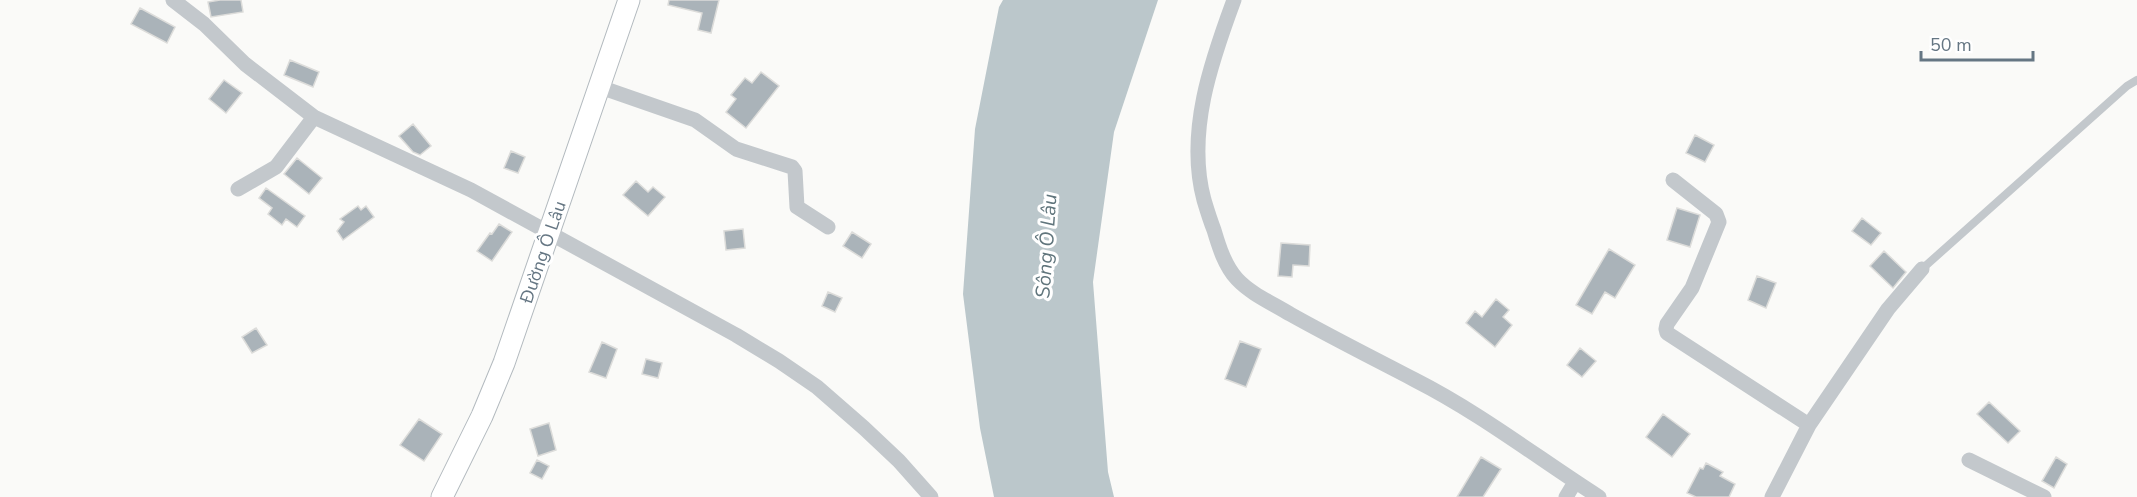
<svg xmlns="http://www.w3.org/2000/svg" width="2137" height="497" font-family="'Nunito Sans',sans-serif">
	<rect width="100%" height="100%" fill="#fafaf8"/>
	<path fill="#bbc7cb" d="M1003 0H1158L1114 132 1093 282 1108 472 1114 497H994L980 428 963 294 975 129 999 7Z"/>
	<path fill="#aab3b9" stroke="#dcdcda" stroke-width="1.5" d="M220 0H241L243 12 211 17 208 2Z
		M669 0H719L711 33 698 30 702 13 668 5Z
		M140 8 175 27 167 43 131 24Z
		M290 60 319 72 313 87 284 75Z
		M761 72 779 86 746 128 726 112 736 99 731 95 745 78 752 83Z
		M224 80 242 93 226 113 209 99Z
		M413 124 431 146 420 155 413 152 399 136Z
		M1695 135 1714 145 1705 162 1686 153Z
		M511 151 525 157 518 173 504 168Z
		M297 158 322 178 309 194 284 174Z
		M636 181 648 192 653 187 665 197 648 216 623 195Z
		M266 188 305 216 297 227 286 219 282 225 268 214 272 208 259 198Z
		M358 206 361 210 366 206 374 217 343 240 337 231 344 222 340 219Z
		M1677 208 1700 215 1690 247 1667 240Z
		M1862 218 1881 233 1871 245 1852 231Z
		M499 224 512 232 492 261 477 251 490 233 492 234Z
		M743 229 745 248 726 250 724 231Z
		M852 232 871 244 862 258 843 246Z
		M1281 243 1310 245 1309 266 1293 265 1292 277 1278 276Z
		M1609 249 1635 265 1615 298 1605 292 1592 314 1576 305Z
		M1884 251 1906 272 1893 288 1870 266Z
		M1757 276 1776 283 1766 308 1748 300Z
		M828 292 842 298 835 312 822 306Z
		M1496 299 1509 310 1503 317 1512 325 1495 347 1466 323 1475 311 1482 317Z
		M256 328 267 345 252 353 242 337Z
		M1240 341 1261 349 1246 387 1225 379Z
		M602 342 617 349 606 378 589 372Z
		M1580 348 1596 361 1582 377 1567 365Z
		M646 359 662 363 658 378 642 374Z
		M1989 402 2020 431 2008 443 1977 414Z
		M1663 414 1690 434 1672 457 1646 437Z
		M419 419 442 434 424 461 400 445Z
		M549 423 556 450 538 456 530 429Z
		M1481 457 1501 469 1483 497H1457Z
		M2056 457 2067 464 2054 488 2042 481Z
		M537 460 549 466 542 479 530 473Z
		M1706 463 1723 472 1720 476 1735 484 1729 497H1696L1687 493 1700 468 1703 469Z"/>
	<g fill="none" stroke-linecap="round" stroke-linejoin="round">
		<g stroke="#b3babf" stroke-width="23">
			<path id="secondary" d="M442 497 482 416 504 363 629 0"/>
		</g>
		<path stroke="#c3c8cc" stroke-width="8" d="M1922 269 2127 86 2137 80"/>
		<path stroke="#c3c8cc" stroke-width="15" d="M173 0 204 24 245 64 314 117 471 190 736 335 779 361 817 387 864 428 899 461 931 497
			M1234 0C1211 62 1186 133 1204 200 1207 210 1210 220 1214 230 1219 247 1225 266 1237 279 1251 294 1272 303 1290 314 1331 337 1373 358 1415 380 1480 413 1538 458 1599 497
			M600 87 695 120 736 149 792 167 795 171 797 207 828 227
			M1673 180 1716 214 1719 222 1692 288 1667 324 1666 329 1667 333 1809 425
			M238 189 276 167 314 117
			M1969 460 2044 497
			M1566 497 1575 482
			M1772 497 1809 425 1888 309 1922 269"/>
		<use href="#secondary" stroke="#fff" stroke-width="21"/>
	</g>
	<g text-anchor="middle" stroke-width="6" stroke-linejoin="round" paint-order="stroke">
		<g font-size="18" fill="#657683" stroke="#fff">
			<text transform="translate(543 252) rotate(-71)" y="6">Đường Ô Lâu</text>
		</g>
		<g font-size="20" font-style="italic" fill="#60757c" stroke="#fff">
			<text transform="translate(1046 246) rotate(-86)" y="7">Sông Ô Lâu</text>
		</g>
	</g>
	<path d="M1921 51v9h112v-9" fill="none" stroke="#657683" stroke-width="3"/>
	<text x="1930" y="51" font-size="18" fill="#657683" stroke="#ffffff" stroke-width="4.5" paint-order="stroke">50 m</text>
</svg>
